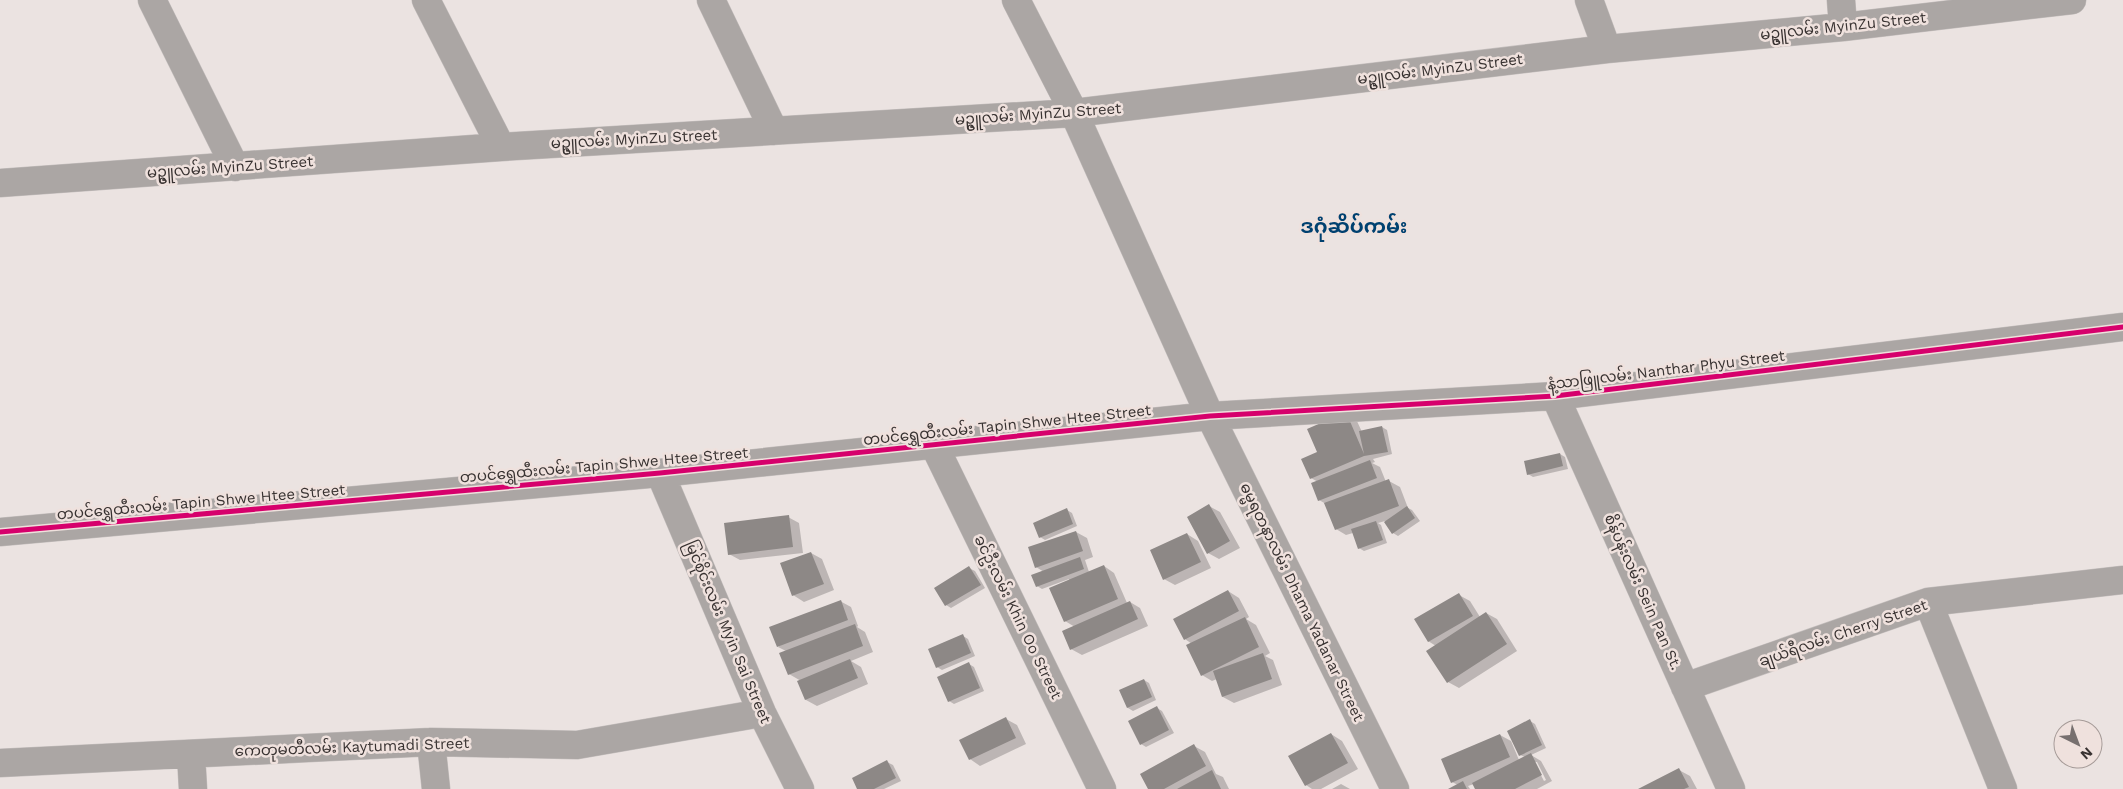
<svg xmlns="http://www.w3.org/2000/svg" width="2123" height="789" font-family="'Work Sans','Noto Sans Myanmar',sans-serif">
	<rect width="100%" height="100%" fill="#ebe3e1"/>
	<path fill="#0003" fill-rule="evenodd" d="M1356 419 1362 432 1382 427 1387 430 1392 454 1373 459 1375 462 1372 463 1380 467 1386 482 1389 481 1400 487 1408 508 1412 510 1420 521 1398 536 1393 533 1385 521 1378 523 1381 525 1387 543 1364 551 1359 548 1353 533 1346 535 1336 529 1326 504 1319 500 1318 482 1311 478 1319 453 1309 429Z
		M1560 454 1565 457 1568 469 1533 477 1528 474Z
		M1209 506 1220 512 1240 548 1219 559 1208 553 1188 517Z
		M1067 510 1072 513 1077 526 1045 540 1040 537Z
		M788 517 799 523 803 553 740 560 729 554Z
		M1076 532 1087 538 1093 557 1085 560 1089 572 1104 566 1114 573 1127 603 1130 602 1140 608 1148 626 1082 655 1071 649 1075 627 1065 621 1069 579 1042 589 1037 586 1044 572 1036 567Z
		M1187 534 1198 541 1211 568 1175 585 1164 579Z
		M811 553 822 559 834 590 804 602 793 595Z
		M969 568 975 571 985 588 951 608 946 605Z
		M1228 591 1239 598 1249 617 1246 619 1256 625 1270 653 1265 656 1273 660 1282 685 1234 703 1223 697 1217 679 1212 681 1202 675 1192 644 1185 639Z
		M1459 595 1470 601 1480 617 1486 613 1497 619 1517 651 1459 688 1448 682 1436 646 1428 641Z
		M840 601 851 607 858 626 857 627 865 632 873 652 851 661 861 667 868 684 817 706 806 700 799 682 801 681 789 674 786 651 778 647Z
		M963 636 968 639 975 656 942 670 937 667Z
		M969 664 974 667 984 691 954 704 949 701Z
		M1144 680 1149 683 1156 700 1133 711 1128 708 1121 690Z
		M1157 708 1162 711 1174 733 1146 747 1141 744Z
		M1006 719 1017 725 1026 744 980 766 970 759Z
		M1530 721 1535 724 1546 748 1531 755 1541 761 1552 781 1537 789H1477L1474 784 1468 786 1470 789H1451L1458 785 1452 782 1500 735 1511 741 1519 760 1525 757 1520 755ZM1534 762H1537L1546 780 1544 781Z
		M1331 734 1342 741 1358 769 1321 789H1312L1306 785Z
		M1194 746 1205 752 1216 774 1223 777 1229 789H1150Z
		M887 762 893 765 901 781 884 789H859Z
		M1679 770 1690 776 1697 789H1641Z
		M1341 784 1350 789H1332Z"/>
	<path fill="#8d8886" d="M1346 412 1364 454 1359 431 1382 426 1388 452 1364 456 1310 479 1301 459 1317 452 1307 429Z
		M1560 453 1563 466 1527 475 1524 461Z
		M1370 460 1377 478 1318 501 1311 483Z
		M1389 479 1399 506 1335 530 1324 503Z
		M1209 504 1230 541 1207 554 1187 517Z
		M1407 506 1415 518 1392 534 1384 522Z
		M1067 508 1073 524 1039 538 1033 523Z
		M789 515 793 547 728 555 724 523Z
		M1376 521 1383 540 1358 549 1351 529Z
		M1076 531 1083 551 1035 568 1028 547Z
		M1187 533 1201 562 1163 580 1150 550Z
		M811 552 824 584 792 596 780 563Z
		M1080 557 1084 569 1036 587 1031 575Z
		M1104 565 1118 599 1064 622 1049 588Z
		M969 566 981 585 945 606 934 588Z
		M1228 590 1239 611 1184 640 1173 619Z
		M1459 593 1473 616 1428 642 1414 619Z
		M841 600 848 620 777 647 769 627Z
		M1130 601 1138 619 1070 650 1062 631Z
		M1486 612 1507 644 1447 683 1426 651Z
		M1245 617 1259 647 1201 676 1186 645Z
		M855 624 863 646 788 675 779 653Z
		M963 634 971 653 936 668 928 649Z
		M1263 653 1272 679 1222 697 1213 671Z
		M850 659 858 678 805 700 797 681Z
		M969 662 980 688 948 702 937 677Z
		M1144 679 1152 697 1127 708 1119 690Z
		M1157 706 1169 730 1140 745 1128 721Z
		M1006 717 1016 738 969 760 959 740Z
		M1530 719 1542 745 1519 756 1507 731Z
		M1331 733 1348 763 1305 786 1288 756Z
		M1500 734 1510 757 1451 783 1441 759Z
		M1194 744 1206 766 1164 789H1148L1140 774Z
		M1531 753 1542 775 1515 789H1475L1472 783Z
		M887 760 896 778 874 789H857L852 778Z
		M1679 768 1689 787 1684 789H1638Z
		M1212 770 1221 789H1177Z
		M1463 781 1467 789H1448Z"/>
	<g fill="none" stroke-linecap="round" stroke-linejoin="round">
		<g stroke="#c6c0bf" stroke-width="29">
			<path id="minor" d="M152 0 235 167
				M426 0 501 147
				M711 0 774 131
				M1016 0 1074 113 1210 416 1395 789
				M1589 0 1607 49
				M1841 0 1843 27
				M0 183 501 147 1074 113 1607 49 1843 27 2072 0
				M1555 396 1731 789
				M934 445 1102 789
				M660 473 762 713 800 789
				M0 532 660 473 1210 416 1555 396 2123 327
				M1928 602 2003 789
				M1685 687 1928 602 2123 580
				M431 742 436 789
				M191 754 193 789
				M0 763 431 742 577 745 762 713"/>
		</g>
		<use href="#minor" stroke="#aba6a4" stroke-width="28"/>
		<g stroke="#efe1dd" stroke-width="8">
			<path id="cycleway" d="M0 532 660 473 1210 416 1555 396 2123 327"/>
		</g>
		<use href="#cycleway" stroke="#d6006c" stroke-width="5"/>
	</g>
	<g text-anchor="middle" stroke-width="5" stroke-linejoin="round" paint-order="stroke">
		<g font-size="15" fill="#383231" stroke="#efe1dd">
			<text transform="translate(1843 26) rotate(-6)" y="5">မဥ္ဇူလမ်း MyinZu Street</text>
			<text transform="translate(1440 69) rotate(-7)" y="5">မဥ္ဇူလမ်း MyinZu Street</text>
			<text transform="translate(1038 114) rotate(-4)" y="5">မဥ္ဇူလမ်း MyinZu Street</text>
			<text transform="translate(634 139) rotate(-3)" y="5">မဥ္ဇူလမ်း MyinZu Street</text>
			<text transform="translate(230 167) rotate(-4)" y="5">မဥ္ဇူလမ်း MyinZu Street</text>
			<text transform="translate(1666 370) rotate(-7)" y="5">နံ့သာဖြူလမ်း Nanthar Phyu Street</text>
			<text transform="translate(1007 425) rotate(-6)" y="5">တပင်ရွှေထီးလမ်း Tapin Shwe Htee Street</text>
			<text transform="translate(604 465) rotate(-5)" y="5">တပင်ရွှေထီးလမ်း Tapin Shwe Htee Street</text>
			<text transform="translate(201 502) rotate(-5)" y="5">တပင်ရွှေထီးလမ်း Tapin Shwe Htee Street</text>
			<text transform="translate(1643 592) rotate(66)" y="5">စိန်ပန်းလမ်း Sein Pan St.</text>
			<text transform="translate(1302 602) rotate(64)" y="5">ဓမ္မရတနာလမ်း Dhama Yadanar Street</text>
			<text transform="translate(1018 617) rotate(64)" y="5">ခင်ဦးလမ်း Khin Oo Street</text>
			<text transform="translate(728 632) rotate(67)" y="5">မြင်စိုင်းလမ်း Myin Sai Street</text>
			<text transform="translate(1843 633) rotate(-19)" y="5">ချယ်ရီလမ်း Cherry Street</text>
			<text transform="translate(352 747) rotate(-2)" y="5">ကေတုမတီလမ်း Kaytumadi Street</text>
		</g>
		<g font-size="20" font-weight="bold" fill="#004170" stroke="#efe1dd">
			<text x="1354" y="233">ဒဂုံဆိပ်ကမ်း</text>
		</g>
	</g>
	<g transform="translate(2078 744) rotate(138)"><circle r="24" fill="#efe1dd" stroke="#a69b98"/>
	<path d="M0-4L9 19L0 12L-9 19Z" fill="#77706f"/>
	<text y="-8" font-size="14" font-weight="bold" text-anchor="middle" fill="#383231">N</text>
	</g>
</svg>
